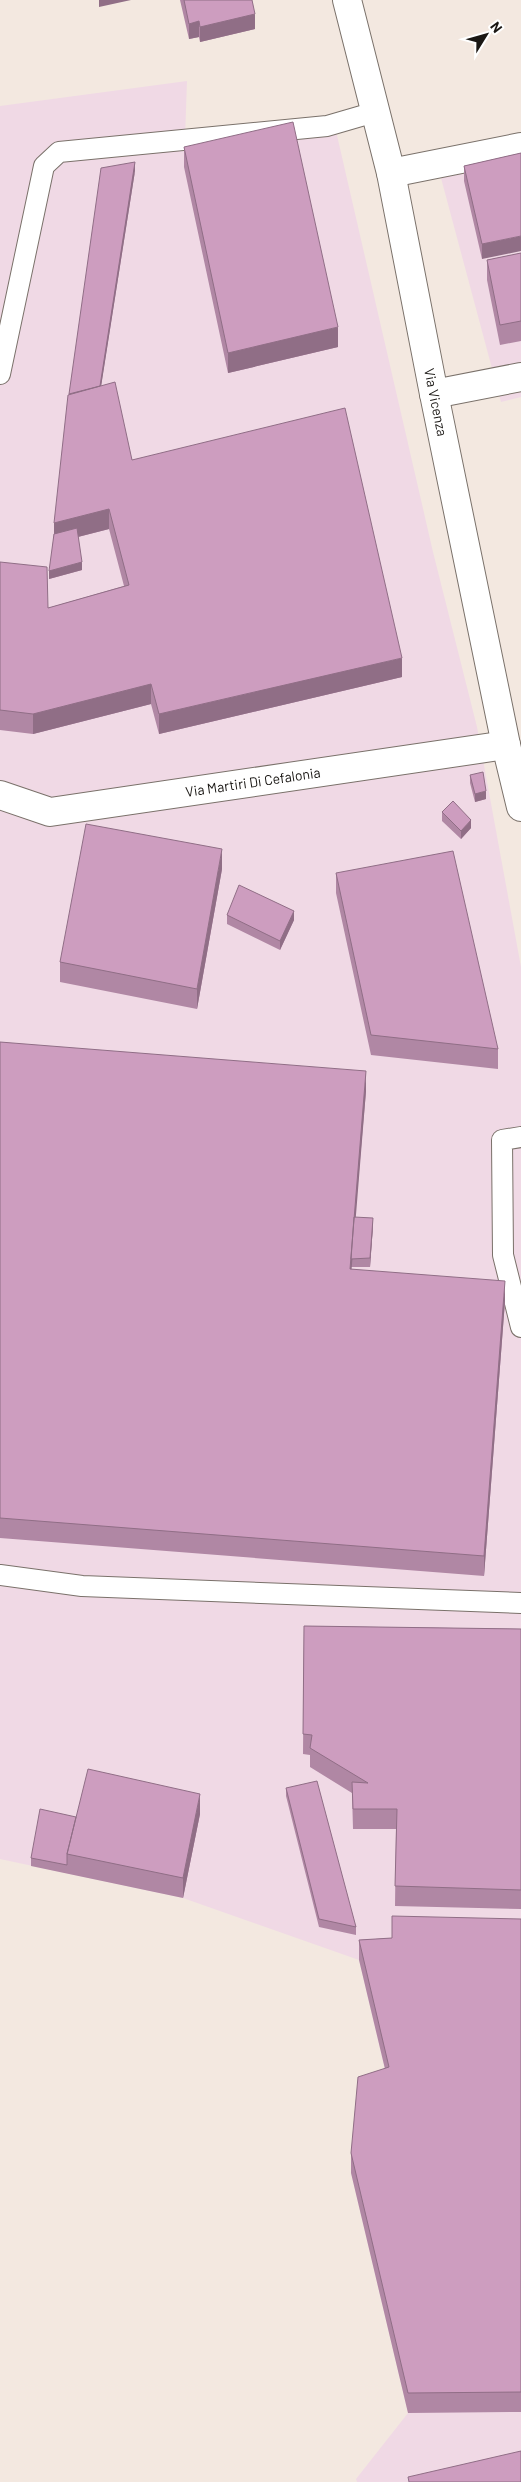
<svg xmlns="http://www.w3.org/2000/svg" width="521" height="2482" font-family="Barlow,sans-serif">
	<rect width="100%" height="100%" fill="#f3e8e0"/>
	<path fill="#f0d9e5" d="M187 81 184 167 336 131 433 552 477 727 521 967V2482H357L356 2479 408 2413 351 2173 389 2087 359 1960 183 1898 0 1859V106Z
		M521 154V397L501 402 441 178Z"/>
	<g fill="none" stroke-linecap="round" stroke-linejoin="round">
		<g stroke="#7a716a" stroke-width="22">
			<path id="service" d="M0 374 44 166 59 152 327 126 375 112
				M521 1137 502 1140 503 1255 521 1327
				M0 1575 82 1586 521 1603"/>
		</g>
		<g stroke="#7a716a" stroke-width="30">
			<g id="minor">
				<path d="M391 173 521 147"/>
				<path d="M434 394 521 377"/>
				<path id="s1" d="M0 795 50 812 506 745"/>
			</g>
		</g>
		<g stroke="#7a716a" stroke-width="30">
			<g id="tertiary">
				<path id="s2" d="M347 0 391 173 434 394 506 745 521 807"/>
			</g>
		</g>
		<use href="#service" stroke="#fff" stroke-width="20"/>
		<use href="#minor" stroke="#fff" stroke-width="28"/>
		<use href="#tertiary" stroke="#fff" stroke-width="28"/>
	</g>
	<path fill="#b087a4" d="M180 0H252L255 29 200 42 199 37 189 39Z
		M184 147 338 347 228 373 184 167Z
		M521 153 482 259 464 181V166Z
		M135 171 101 386 132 460 402 677 159 734 151 704 33 734 0 730V562L48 608 124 586 109 529 78 537 82 570 49 579 69 394Z
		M521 253V341L500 345 487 280V260Z
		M470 775 486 799 475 802 470 783Z
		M442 812 471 828 461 839 442 821Z
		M222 869 197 1009 60 982V962Z
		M336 873 498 1049V1069L371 1055 336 893Z
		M227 915 294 920 280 950 227 924Z
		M0 1042 366 1091 355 1217 373 1226 370 1267H351V1266V1269L505 1301 484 1576 0 1538Z
		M304 1626 521 1629V1909L395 1906 396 1829H353L352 1793 310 1767V1755L303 1754Z
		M286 1788 356 1927V1935L319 1927 286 1796Z
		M200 1814 183 1898 31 1866V1858L76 1817Z
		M521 1919V2412L408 2413 351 2173V2153L385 2069 359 1960V1940L392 1938Z"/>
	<path fill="#906e86" d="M99 0H131L99 7Z
		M255 14V29L200 42V27Z
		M199 21V37L189 39V24Z
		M135 162V171L98 406 68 415Z
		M521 236V251L482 259V244Z
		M338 327V347L228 373V353Z
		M109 509V529L54 543V523Z
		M82 562V570L49 579V571Z
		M402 658V677L159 734V714Z
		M151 684V704L33 734V714Z
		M486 791V799L475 802V794Z
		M471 820V828L461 839V831Z
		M222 849V869L197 1009V989Z
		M294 911V920L280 950V941Z
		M366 1071V1091L350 1289V1269Z
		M373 1218V1226L370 1267V1258Z
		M505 1281V1301L484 1576V1556Z
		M200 1794V1814L183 1898V1878Z"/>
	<path fill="#cd9dbf" stroke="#906e86" d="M184 0H252L255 14 200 27 199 21 189 24Z
		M293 122 338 327 228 353 184 147Z
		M521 153V236L482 244 464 166Z
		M135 162 100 386 69 394 101 168Z
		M521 253V321L500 325 487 260Z
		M115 382 132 460 345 408 402 658 159 714 151 684 33 714 0 710V562L47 567 48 608 129 585 109 509 54 523 68 395Z
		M77 528 82 562 49 571 54 534Z
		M483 772 486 791 475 794 470 775Z
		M453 801 471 820 461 831 442 812Z
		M86 824 222 849 197 989 60 962Z
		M453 851 498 1049 371 1035 336 873Z
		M239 885 294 911 280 941 227 915Z
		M0 1042 366 1071 350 1269 505 1281 484 1556 0 1518Z
		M354 1217 373 1218 370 1258 351 1259Z
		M304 1626 521 1629V1890L395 1886 397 1809H353L352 1782 368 1783 310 1748 312 1735 303 1734Z
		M88 1769 200 1794 183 1878 67 1854Z
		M317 1781 356 1927 319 1919 286 1788Z
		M40 1809 76 1817 67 1854V1865L31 1858Z
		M392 1916 521 1919V2392L408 2393 351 2153 358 2077 389 2067 359 1940 392 1938Z
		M521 2451V2482H409L408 2477Z"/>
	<g text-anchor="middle" stroke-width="5" stroke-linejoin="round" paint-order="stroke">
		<g font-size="14" fill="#1a1714" stroke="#fff">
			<text dy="5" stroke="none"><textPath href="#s2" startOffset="412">Via Vicenza</textPath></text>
			<text dy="5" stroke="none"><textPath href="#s1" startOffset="258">Via Martiri Di Cefalonia</textPath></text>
		</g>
	</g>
	<g transform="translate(486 35) rotate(53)" stroke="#ffffff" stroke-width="4" paint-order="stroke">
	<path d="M0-4L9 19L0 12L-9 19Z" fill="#1a1714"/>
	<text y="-8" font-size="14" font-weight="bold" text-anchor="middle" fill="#1a1714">N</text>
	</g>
</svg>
